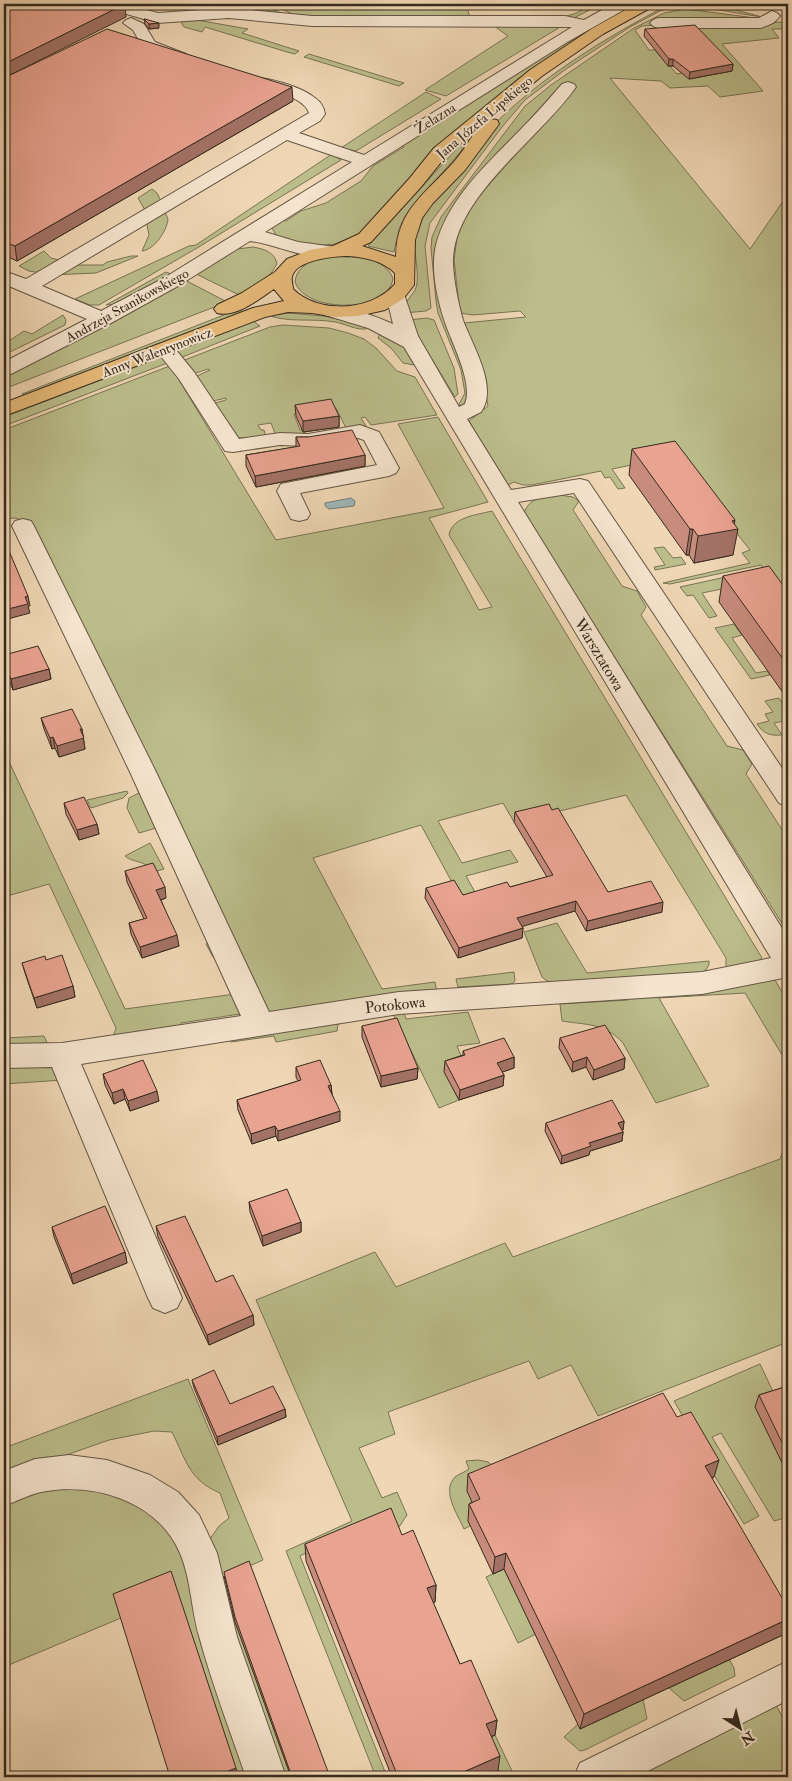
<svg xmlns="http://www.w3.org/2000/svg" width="792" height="1781" font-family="'IM FELL Double Pica',serif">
	<rect width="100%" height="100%" fill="#efd6b4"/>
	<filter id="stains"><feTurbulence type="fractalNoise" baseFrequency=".004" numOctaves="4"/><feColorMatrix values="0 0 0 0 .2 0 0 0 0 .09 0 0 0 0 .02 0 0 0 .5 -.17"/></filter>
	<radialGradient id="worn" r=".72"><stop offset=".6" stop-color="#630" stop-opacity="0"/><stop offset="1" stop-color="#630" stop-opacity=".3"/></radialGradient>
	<path fill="#bbbd8b" stroke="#787454" d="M186 4H260L288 16 265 13 268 9C240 5 213 6 185 8Z
		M270 4H454L467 8 470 17H562L574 14 591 6 590 4H601L574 18 329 19 297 16Z
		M635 4H641L614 19 427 158 359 234 335 244 307 246 277 237 272 228 282 220 286 221 301 211 326 203 361 181 373 166 404 147 401 146 549 53Z
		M670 4H714L762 17C732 13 689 1 660 11L630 27 566 69 525 100 502 127 430 223 425 246 431 308 426 311 404 313C404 298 416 295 417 283 419 262 410 248 419 227 427 204 448 185 464 166 473 156 478 142 487 132 535 80 608 36 670 4Z
		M686 9 763 19 642 26 635 30 649 50H655L677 74 682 73 689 79 676 25H768L777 22 788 23V29H772L779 38 722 44 763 91 720 97 708 86 670 88 661 81 610 78 750 249 788 194V599L732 587 702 593 717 616 709 618 693 595 687 596 680 587 744 573H767L761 565 670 584 663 583 750 563 742 553 750 550 676 456 612 469 625 488 618 489 610 477 605 478 601 471 532 485H523L514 482 508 485 469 421 488 406 480 364 464 323 526 317 520 311 473 315 460 313 454 260 459 224 442 229 472 399 461 408 459 404 465 393 461 370 438 313 436 301 431 248 432 237 441 217 525 106 551 85 634 28 664 13Z
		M191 19 248 29 242 33 299 51 295 54 287 52 205 27 202 32 184 27 181 22Z
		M494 26H562L446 96 425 90 508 36Z
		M309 54 404 83 399 86 304 57Z
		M426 92 441 99 356 151 341 148Z
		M470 134 475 135 405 216 399 229 394 252 368 246Z
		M332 154 341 160 197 248 99 305H90L75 299 189 246 196 245Z
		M152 189 157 193 162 203 146 212 138 198Z
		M164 210 168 219C167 231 154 250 142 251L149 235 146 220Z
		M253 247C264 249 275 252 277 264L270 275 239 295 196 274 237 249Z
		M44 251 51 258 62 261 41 273 29 271 19 266Z
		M131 256H138L96 273 52 275 70 265H103L107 262Z
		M340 256C359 256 384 258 393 278 390 313 306 314 295 282 297 261 323 257 340 256Z
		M166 272 171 274 117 304 106 305Z
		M185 280 227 302 4 389V377L129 313Z
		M239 309 243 312 26 396 22 394Z
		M290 313 323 316 373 326C362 334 347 324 335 322 314 318 286 323 268 315Z
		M63 315 66 320 65 325 4 355V344L24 331 32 334Z
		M427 318 434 320 454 368 458 394 455 397 408 320Z
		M253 321 260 326 180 358 178 350Z
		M283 325 329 328 348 333 364 339 376 348 397 371 415 377 437 415 371 425 365 417 361 418 366 426 347 430 336 408 294 414 300 430H304L307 436H276L271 423 258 425 261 430H264L266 437 239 438 215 403 226 400V398L213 401 197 376 210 370 208 369 190 375 182 361 270 327Z
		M380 333 402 344 414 365 403 363 391 348 378 338Z
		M161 357 170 362 4 426V417Z
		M172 365 180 379 179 380 276 540 444 508 398 424 438 417 488 502 429 518 479 610 492 607 449 535C452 517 476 515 492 511L762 958 759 962 726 971V958L626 795 514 822 503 803 438 821 462 863 510 850 518 862 466 876 476 894 461 899 421 825 313 858 382 989 435 982 437 993 270 1017 24 521 15 518 4 519V430Z
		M559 495 573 497 579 501 573 510 622 586 637 591 646 607 641 615 727 746 743 750 752 764 746 774 788 839V933L524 513C530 496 544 498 559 495Z
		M664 547 673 558 681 557 686 564 655 570 654 567 665 565 654 548Z
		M734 624 742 635 732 638 756 673 767 671 770 675 751 679 715 628Z
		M779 698 788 711V726L784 721 774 723 782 735C770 736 764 734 757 724L769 721 765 714 773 712 765 701Z
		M4 751 125 1009 235 994 218 959 213 957 206 944 210 941 161 840 168 837 240 994 242 1001 240 1014 181 1023 182 1030 100 1043 98 1039 113 1037 116 1028 49 884 4 897Z
		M144 787 163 826 139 833 127 808 129 798 139 793 137 789Z
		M127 791 128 793 123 798 91 808 87 800Z
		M150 843 164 869 154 872C141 858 135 864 125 856Z
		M557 923 587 973 709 961V965L703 974 553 985 542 977 524 932Z
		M514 972 515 981 512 984 458 987 456 979Z
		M775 980 788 1002V1065L745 993 659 998 709 1086 656 1103 623 1043C605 1023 587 1025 562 1021L560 1004 628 1000V998Z
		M403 1009 406 1019 468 1012 480 1043 457 1046 465 1065 445 1072 459 1100 439 1108 393 1014Z
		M341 1019 343 1023 338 1024 337 1031 276 1042 274 1036 231 1042V1039Z
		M44 1036 49 1047 4 1048V1038Z
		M54 1062 63 1080 4 1084V1066Z
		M788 1135V1342L598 1416 571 1365 538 1379 529 1361 388 1412 395 1434 359 1448 382 1498 397 1492 407 1515 399 1527 392 1529 310 1551 300 1556 387 1777H376L286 1551 352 1521 256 1300 375 1252 396 1287 505 1243 513 1257 780 1159Z
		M760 1364 777 1400 788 1475V1517L774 1521 721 1433 712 1437 759 1516 744 1524 695 1444 698 1442 674 1401Z
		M188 1379 263 1560 220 1579 291 1777H277L246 1698 210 1539 219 1526 229 1518 220 1493C189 1480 186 1460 172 1432L154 1431 109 1440 4 1477V1448Z
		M478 1460 488 1462 494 1467C488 1486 485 1521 464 1529 458 1515 441 1491 455 1477 459 1474 465 1472 469 1469L466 1461Z
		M75 1486 129 1499 161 1522 173 1539 183 1558 253 1777H238L121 1618 4 1667V1498L25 1487Z
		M504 1569 536 1634 518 1643 486 1577Z
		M729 1659 734 1668 735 1676 684 1701 669 1688Z
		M643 1699 647 1719 585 1750 580 1751 564 1737 578 1724Z
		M776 1705 784 1720 788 1718V1777H630Z
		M495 1735 513 1773V1777H484V1739Z"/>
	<path fill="#9eb6b8" stroke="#747e7a" d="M351 498 355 501 354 506 329 509 325 506V503Z"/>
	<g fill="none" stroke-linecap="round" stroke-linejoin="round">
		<g stroke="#645644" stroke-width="2">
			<path id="minor" d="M100 4H124L158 13 229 8 312 16H565L584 20 613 4H632L629 7 569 41 265 232 298 242 335 247 337 251 335 255C307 262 277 244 250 241L178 286 111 323 11 374 4 376V362L87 319 4 284V271L26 279 309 113C304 96 267 89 251 85L249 82 251 79C265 75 304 88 315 98 321 102 324 107 325 114L320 121 299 133 364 155 572 27 312 26 229 18 157 23 103 7ZM287 140 352 162 164 278 101 311 42 286Z
				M772 11 777 13 780 16C774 24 769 25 760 28H658L653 26 650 23 653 20 658 18H759Z
				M131 18 144 24 155 42 186 54 188 57 186 60H174L143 48 133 30 123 23 126 20Z
				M568 82 574 84 576 87C541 138 451 198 453 264 454 282 458 302 463 320 472 345 499 387 481 412L467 419 511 490 580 479 588 481 788 777V806L779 803 574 493 518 502 788 938V977L702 994 399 1014 81 1064 182 1298 177 1308 165 1313 153 1308 148 1298 52 1067 4 1068V1044L62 1043 241 1016 130 772 12 526 15 521 23 519 31 521 34 526 156 772 269 1012 399 992 702 972 771 958 404 347 368 328 325 315 322 311 325 307C342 303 377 317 393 324L386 295 389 291 396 289 403 291 418 336 459 407 465 404C473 384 454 347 447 328 438 304 430 270 436 245 448 198 489 162 521 129 536 114 549 99 562 84Z
				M165 343 172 345 194 372 239 439 280 433 308 434 360 425 379 432 399 468 396 473 389 476 300 493 310 514 307 519 299 521 291 519 277 491 281 484 377 465 364 440 358 438 308 446 280 445 233 452 225 451 179 379 155 349 158 345Z
				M69 1455 107 1460 150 1475 178 1492 199 1515 217 1553 237 1637 286 1777H246C230 1731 212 1684 199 1636 191 1609 191 1577 179 1551 157 1502 96 1483 47 1491 31 1493 18 1501 4 1506V1471L35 1459Z
				M788 1661V1700L636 1777H574L580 1763Z"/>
		</g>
		<g stroke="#362b1e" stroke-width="2">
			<path id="major" d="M636 4H655L652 7 603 34 542 76 490 119 497 120 499 124 465 170 433 203 422 218 415 240 414 285 403 299 385 310 358 316 336 317 312 313 288 312 265 317 4 416V403L253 308 284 301 274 289C259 299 236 318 217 313L214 309 217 305 242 293 275 272 287 259 310 250 333 246 359 234 409 179 434 148 530 70 593 28ZM476 131C468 142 462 153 453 163 425 194 396 211 396 257L362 246 371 242 421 187 446 156ZM348 256C365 257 383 261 395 273V284C372 311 319 315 293 289 293 285 291 281 292 277 295 260 334 256 348 256Z"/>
		</g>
		<use href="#minor" fill="#f5e4ce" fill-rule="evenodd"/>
		<use href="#major" fill="#e8bb7a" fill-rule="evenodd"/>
	</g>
	<path fill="#c88c7d" stroke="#362b1e" d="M144 19 159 28 149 29 145 24Z
		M645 29 733 64 732 71 689 79 673 66H668L644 36Z
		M4 78 293 101 17 261 4 255Z
		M295 405 339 416V427L303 432 296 416Z
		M296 437H308L365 455V466L256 487 246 466V455L296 447Z
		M632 449 734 523 733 555 694 563 689 555H686L629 475Z
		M723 576 788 592V697H786L719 602Z
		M4 655 49 669 51 679 13 690 4 669Z
		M41 718 82 729 85 749 59 757 55 748 52 749 44 729Z
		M64 803 97 824 99 834 79 840 66 814Z
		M552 810 608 892 662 912 586 931 575 911 522 926 523 928 522 938 458 958 425 898 426 888 463 895 510 887 547 877 514 822 515 812Z
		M125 871 166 898 161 900 179 946 142 958 131 934 129 923 144 919 127 882Z
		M22 963 73 986 75 997 37 1008 25 973Z
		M362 1026 418 1068 417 1079 381 1087 362 1037Z
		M560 1038 625 1058 624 1069 593 1080 586 1067 572 1072 559 1048Z
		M463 1051 514 1057V1068L502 1072 504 1075 503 1086 459 1100 444 1072 445 1061 463 1055Z
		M296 1067 331 1085 332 1094 340 1121 278 1141 276 1136 252 1144 238 1110 237 1100 298 1081 296 1077Z
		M103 1074 159 1101 130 1111 125 1099 114 1104 105 1085Z
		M624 1121 623 1130H622L623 1132 622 1141 590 1151 589 1155 561 1164 545 1131 546 1123Z
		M249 1202 301 1222V1232L263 1246 250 1212Z
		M156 1226 253 1315 254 1325 209 1345 158 1237Z
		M52 1227 125 1252 127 1263 73 1284 54 1237Z
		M192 1380 230 1404 285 1409 286 1417 218 1445 194 1388Z
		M788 1386V1475L755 1407 759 1395Z
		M677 1417 714 1477 712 1478 787 1633 580 1729 504 1569 493 1574 468 1521 469 1504 472 1502 467 1491 468 1474Z
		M402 1535 436 1585 435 1602 433 1603 460 1664 497 1720 495 1735 491 1737 498 1771 484 1777H392L306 1561 305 1544Z
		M224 1576 330 1777H291L235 1622Z"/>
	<path fill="#a37266" stroke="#362b1e" d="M125 4 126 17 4 78V64Z
		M159 23V28L149 29V24Z
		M669 59H673V66H668Z
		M733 64 732 71 689 79 690 72Z
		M292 87 293 101 17 261 15 246Z
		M339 416V427L303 432V421Z
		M365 455V466L256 487 255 476Z
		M735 520 733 529H738L733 555 694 563 698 536 732 521Z
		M690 529H693L689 555H686Z
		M28 596 30 606H28L30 613 4 620V610L25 597Z
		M49 669 51 679 13 690 11 679Z
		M788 685V697H786Z
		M80 729H82L85 749 59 757 57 746Z
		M53 737 55 748 52 749 50 738Z
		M97 824 99 834 79 840 77 830Z
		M165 887 166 898 157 901 156 890Z
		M576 901 575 911 517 928V918Z
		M663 902 662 912 586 931 588 921Z
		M523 928 522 938 458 958 459 948Z
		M177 935 179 946 142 958 140 947Z
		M73 986 75 997 37 1008 34 998Z
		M514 1057V1068L497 1074V1063Z
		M587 1057 586 1067 572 1072 573 1062Z
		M625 1058 624 1069 593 1080 594 1070Z
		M418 1068 417 1079 381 1087V1076Z
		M504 1075 503 1086 459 1100 460 1090Z
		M331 1085 332 1095 328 1086Z
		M123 1089 125 1099 114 1104 112 1093Z
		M157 1091 159 1101 130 1111 128 1101Z
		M340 1111V1121L278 1141V1131Z
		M624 1121 623 1130 617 1132 618 1123Z
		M275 1126 276 1136 252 1144 251 1134Z
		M623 1132 622 1141 590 1151 589 1155 561 1164 562 1156 589 1143Z
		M301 1222V1232L263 1246 262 1236Z
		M125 1252 127 1263 73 1284 71 1274Z
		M253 1315 254 1325 209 1345 207 1335Z
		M285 1409 286 1417 218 1445 217 1437Z
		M719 1460 714 1477 700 1483 705 1466Z
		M506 1553 504 1569 493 1574 495 1557Z
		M436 1585 435 1602 426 1605 427 1588Z
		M788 1619V1629L787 1633 580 1729 584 1714Z
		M497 1720 495 1735 484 1739 486 1724Z
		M500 1756 498 1771 484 1777H452Z
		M236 1768 238 1777H213Z"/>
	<path fill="#e9a391" stroke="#362b1e" d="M4 4H125L4 64Z
		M144 19H145L159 23 149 24Z
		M695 25 733 64 690 72 673 59H669L645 29Z
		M107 29 292 87 15 246 4 242V78Z
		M331 399 339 416 303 421 295 405Z
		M352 430 365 455 255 476 246 455 300 446 296 437H308Z
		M675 441 735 520 732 521 738 529 698 536 693 529H690L632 449Z
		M4 539 28 596 25 597 28 604 4 610Z
		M769 566 788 592V666L723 576Z
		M38 646 49 669 11 679 4 663V655Z
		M72 709 82 729H80L84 738 57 746 53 737 50 738 41 718Z
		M84 797 97 824 77 830 64 803Z
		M549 804 552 810 558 808 608 892 651 881 663 902 588 921 576 901 517 918 523 928 459 948 426 888 454 880 463 895 507 882 510 887 553 875 515 812Z
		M153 863 165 887 156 890 177 935 140 947 129 923 147 918 125 871Z
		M62 955 73 986 34 998 22 963 45 956 46 960Z
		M397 1018 418 1068 381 1076 362 1026Z
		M605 1025 625 1058 594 1070 587 1057 573 1062 560 1038Z
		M504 1038 514 1057 497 1063 504 1075 460 1090 445 1061 465 1055 463 1051Z
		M143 1060 157 1091 128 1101 123 1089 112 1093 103 1074Z
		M320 1060 331 1085 328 1086 340 1111 278 1131 275 1126 251 1134 237 1100 301 1080 296 1067Z
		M612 1100 624 1121 618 1123 623 1132 589 1143 591 1146 562 1156 546 1123Z
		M287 1189 301 1222 262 1236 249 1202Z
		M105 1206 125 1252 71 1274 52 1227Z
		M185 1216 216 1282 233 1275 253 1315 207 1335 156 1226Z
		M214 1370 230 1404 273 1386 285 1409 217 1437 192 1380Z
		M788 1386V1455L759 1395Z
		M663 1393 677 1417 691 1412 719 1460 705 1466 788 1608V1619L584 1714 506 1553 495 1557 469 1504 480 1499 468 1474Z
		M391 1508 402 1535 413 1530 436 1585 427 1588 460 1664 471 1660 497 1720 486 1724 500 1756 452 1777H398L305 1544Z
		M249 1561 330 1777H292L235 1617 224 1572Z
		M171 1571 236 1768 213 1777H170L113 1594Z"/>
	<g text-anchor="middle" stroke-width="4" stroke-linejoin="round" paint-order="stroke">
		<g font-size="14" fill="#362b1e" stroke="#f5e4ce">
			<text transform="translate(484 117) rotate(-40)" y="5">Jana Józefa Lipskiego</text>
			<text transform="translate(435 118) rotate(-32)" y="5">Żelazna</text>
			<text transform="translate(127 305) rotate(-29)" y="5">Andrzeja Stanikowskiego</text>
			<text transform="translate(157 352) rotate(-21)" y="5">Anny Walentynowicz</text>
		</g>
		<g font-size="16" fill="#362b1e" stroke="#f5e4ce">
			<text transform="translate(600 654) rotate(59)" y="6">Warsztatowa</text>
			<text transform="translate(395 1004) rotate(-6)" y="6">Potokowa</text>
		</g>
	</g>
	<rect width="792" height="1781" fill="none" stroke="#efd6b4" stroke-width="20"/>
	<rect x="5" y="5" width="782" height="1771" fill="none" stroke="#362b1e" stroke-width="2.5"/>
	<rect x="10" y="10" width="772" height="1761" fill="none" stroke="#362b1e"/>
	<g transform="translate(740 1728) rotate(144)" stroke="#f5e4ce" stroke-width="4" paint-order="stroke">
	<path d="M0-4L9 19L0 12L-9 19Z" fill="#362b1e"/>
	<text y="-8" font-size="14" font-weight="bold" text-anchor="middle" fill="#362b1e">N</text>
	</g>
	<rect width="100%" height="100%" filter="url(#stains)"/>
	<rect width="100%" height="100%" fill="url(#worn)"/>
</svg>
